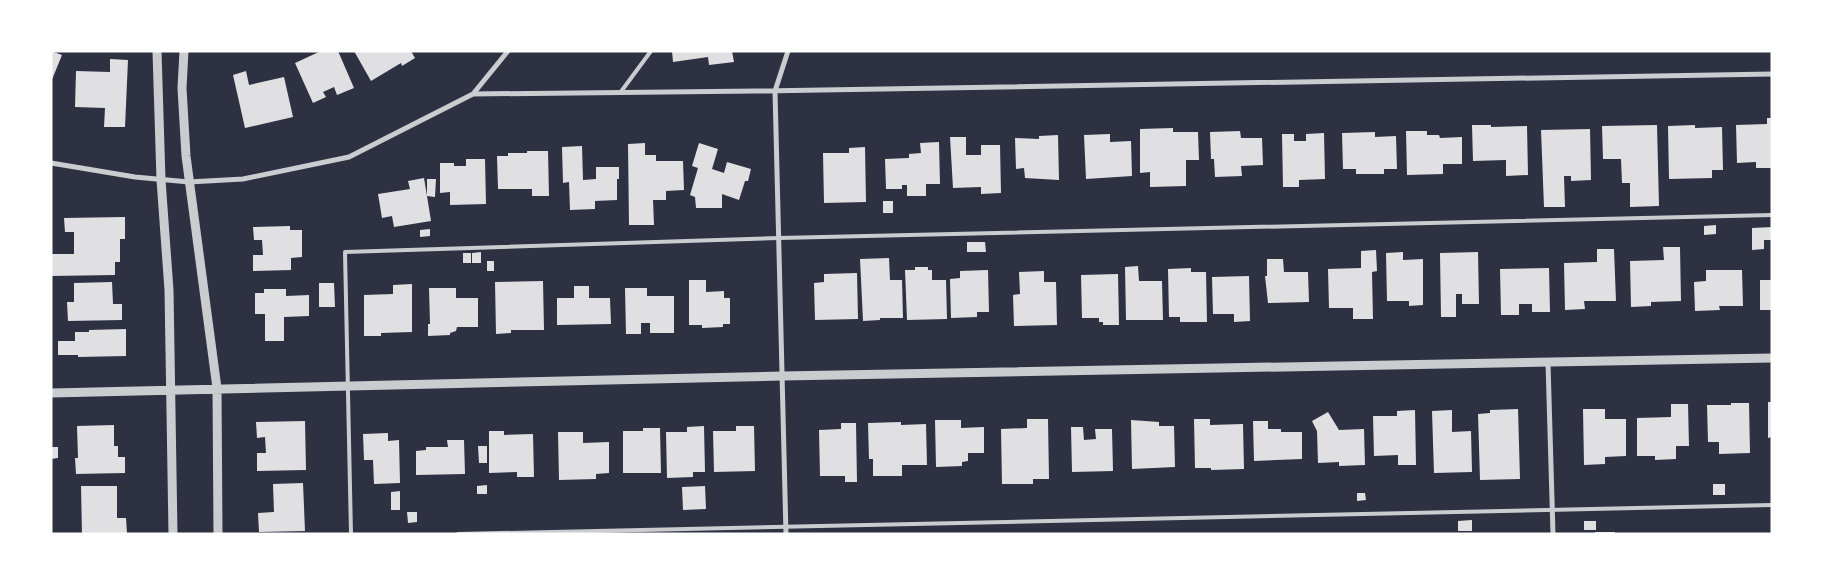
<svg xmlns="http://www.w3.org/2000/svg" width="1823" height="585" font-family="'PT Sans',sans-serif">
	<rect width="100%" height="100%" fill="#2d3142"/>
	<path fill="#e0e0e3" d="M51 51 62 55 51 82Z
		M321 51H338L354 88 337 95 334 87 323 92 326 97 313 103 295 63Z
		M354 51H411L415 58 402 66 401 63 371 81Z
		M672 51H732L734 62 709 65 708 57 673 62Z
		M110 59 128 60 125 127H104L105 108 75 107 76 71 110 72Z
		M246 71 249 85 284 77 293 117 245 128 233 75Z
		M1767 118H1772V168H1756V162L1737 163 1736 125 1767 124Z
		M1472 125H1491V127L1527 126 1528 175 1506 176V160L1473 161Z
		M1657 125 1659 206 1630 207V183H1622L1621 159H1603L1602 126Z
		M1695 125V128L1722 127 1723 170H1712V178L1669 179 1668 126Z
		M1173 128V132H1198L1199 160H1186V186L1150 187V172L1140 173V129Z
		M1590 129 1591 180 1571 181V176H1564L1565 207H1544L1541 130Z
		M1240 131 1241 138H1262L1263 165 1241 166 1242 176 1215 177 1214 159H1211L1210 132Z
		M1406 131H1427V135H1439L1440 138 1462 137V164H1443V174L1407 175Z
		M1375 132V137L1396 136 1397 169H1384V174H1356V169H1343L1342 133Z
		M1324 133 1325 179 1299 180V187H1283L1282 134H1294V141H1306V134Z
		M1110 134V142L1131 141 1132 176 1086 179 1084 135Z
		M1058 135 1059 180 1025 178 1024 168 1016 169 1015 138 1039 139V136Z
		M950 137H966V155H981V145H1000L1001 193 981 194V187L953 188Z
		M939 142 940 184H926V196H907V185H902V189H886L885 159 909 158V154L921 153 920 143Z
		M645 143V155H656V161H683L684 190 666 191V200H653L654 225H629L628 144Z
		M699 143 718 149 712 169 724 173 727 162 751 169 748 181H745L739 200 722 194V208H696L695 197 690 195 698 168 692 166Z
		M582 146 583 180 596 179V167H619V179H617V200L595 201V209L570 210 569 182 563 183 562 147Z
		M865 147 866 202 824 203 823 153H849V148Z
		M527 151H548L549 196H532V189H498L497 156H508V153H527Z
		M466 159H485L486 204 450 205V192L440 193V163H454V166H466Z
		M424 178 427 196V179H436L435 197 427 196 431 221 394 227 392 216 382 218 378 194 410 189 408 181Z
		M883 201H893V213H883Z
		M125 217V239H120V262H115V275L51 276V254H74V232H65L64 218Z
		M1716 225V234L1704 235V226Z
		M290 226V230H302V257L291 258V270L253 271V255H263L262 240H254L253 227Z
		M1772 227V240H1764V249L1752 250V228Z
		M430 229V236L420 237V230Z
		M967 242H985L986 252H967Z
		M1663 247H1680L1681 301 1651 302V306L1631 307 1630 261 1664 260Z
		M1597 249H1614L1616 301H1584L1585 309 1565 310 1564 263 1597 262Z
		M1376 250 1377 271 1372 272 1373 319H1353V308H1329L1328 269 1361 268V251Z
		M481 252V263H472V253Z
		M1403 252V260L1423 259V305L1409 306V301H1387L1386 253Z
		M1478 252 1479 304H1462V294H1456V317H1441L1440 253Z
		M463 253H471V263H463Z
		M889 258 890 280H902L903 318H880V320L863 321 860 259Z
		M1267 259H1283L1284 272H1308L1309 302 1268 303 1265 276H1267Z
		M487 261H494V271H487Z
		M1138 266 1139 281H1162L1163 320H1126L1125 267Z
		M915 267H928V270H932V280H946L947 319 907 320 905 270H915Z
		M1191 268V272H1206L1207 322H1180V317H1169L1168 269Z
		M1549 268 1550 312H1532V304H1519V315H1501L1500 269Z
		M988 270 989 312H977V317L951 318 950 279 960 278V271Z
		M1706 270H1742L1743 306H1719L1720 310 1695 311 1694 282 1706 281Z
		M1044 271V282H1056L1057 325 1014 326 1013 295 1020 294 1019 272Z
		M857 273 858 319 815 320 814 283 824 282V274Z
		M1118 274 1119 325H1103V322H1099V318H1082L1081 275Z
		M1249 276 1250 321 1234 322V314H1213L1212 277Z
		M689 280H706V292L724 291V298H730V324H723V327L702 328V325H689Z
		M1760 280H1772V310H1760Z
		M543 281 544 330H511V333L496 334 495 282Z
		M112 282 113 304H122V320L68 321 67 302H74V283Z
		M319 283H334L335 307H319Z
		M412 284V332L381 333V336H364V295L393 294V285Z
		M574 286H589V298H610L611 324 557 325V298H574Z
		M429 288H456V298H478V327H457L456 331 450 333V335L428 336V324H430Z
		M625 288H647V296H674V333H650V323H641V334H626Z
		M264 289H286V296L309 295V316L284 317V341H265V314H255V293H264Z
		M126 329V356L78 357V355H58V341H75V332H89V330Z
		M1768 402H1772V437L1768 438Z
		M1731 403H1749L1750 453 1719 454V442H1708L1707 405H1731Z
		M1671 404H1688L1689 446H1676V459L1655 460V456H1637V418L1671 417Z
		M1518 409 1520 479 1480 480 1478 414 1490 413V410Z
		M1583 409H1605V419H1626V456L1605 457V464L1584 465Z
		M1415 410 1416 465H1398V455L1374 456 1373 416H1397V411Z
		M1452 410V432L1471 431 1472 472 1434 473 1432 411Z
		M1328 412 1339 430 1364 429 1365 465 1339 466V462L1318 463 1317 431 1312 421Z
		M1027 419H1048L1049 479H1033V484H1002L1001 429 1027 428Z
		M1194 419H1210V425L1243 424 1244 469 1211 470V468H1195Z
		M935 420H961V428L984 427V453H968V461L962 462V466L936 467Z
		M1131 420 1159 422V426H1174L1175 467 1132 469Z
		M305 421 306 470 257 471V453H266L265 437 257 438 256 422Z
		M1253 421H1268V429H1281V432H1302V459L1254 461Z
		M901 422V425L926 424 927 465H902V476H873V459H869L868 423Z
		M841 423H856L857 482H845V476H820L819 430 841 429Z
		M114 425V446H118V457H125V473L76 474 75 458H78L77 426Z
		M704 426 705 472H693V477L667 478 666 432H687V427Z
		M736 426H754L755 471 714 472 713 431H736Z
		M1071 427H1083L1084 440 1096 439 1095 429H1112L1113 471 1072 472Z
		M643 428H660L661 473H623V431H643Z
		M489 431H504V435L533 434 534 477H517V472L489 473Z
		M558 432H583V443L609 442V473L596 474V479L559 480Z
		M388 433V441L399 440 400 483 374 484 373 460H364L363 434Z
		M447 440H464L465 474 416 475V451L426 450V447H448Z
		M478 446H487V463H479Z
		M51 447H58V458L51 459Z
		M303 483 305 531 259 532 258 513 274 512 273 484Z
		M1713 484H1725V495H1713Z
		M487 485V494H477V486Z
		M81 486H117V518H126L127 534H82Z
		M705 486 706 509 683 510 682 487Z
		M400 491V510H391V492Z
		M1357 493H1365L1366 500 1357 501Z
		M407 512H417V522L408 523Z
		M1472 520V531H1458V521Z
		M1584 521H1596V530H1584Z
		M1595 532H1615V534H1595Z"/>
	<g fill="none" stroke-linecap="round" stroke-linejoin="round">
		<path stroke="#caccd0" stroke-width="4" d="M620 93 651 51
			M351 534 345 252 779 238 1772 215
			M458 534 1772 505"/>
		<path stroke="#caccd0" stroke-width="5" d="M473 94 757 91 1772 74
			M51 163 135 177 189 182 243 179 349 157 473 94 508 51
			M1548 363 1553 534
			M786 534 775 91 788 51"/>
		<path stroke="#caccd0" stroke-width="9" d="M157 51 161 180 169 290 173 534
			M184 51 182 88 186 156 217 388 218 534
			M51 393 782 376 1772 358"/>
	</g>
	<rect width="1823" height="585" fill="none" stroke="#ffffff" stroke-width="105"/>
</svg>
